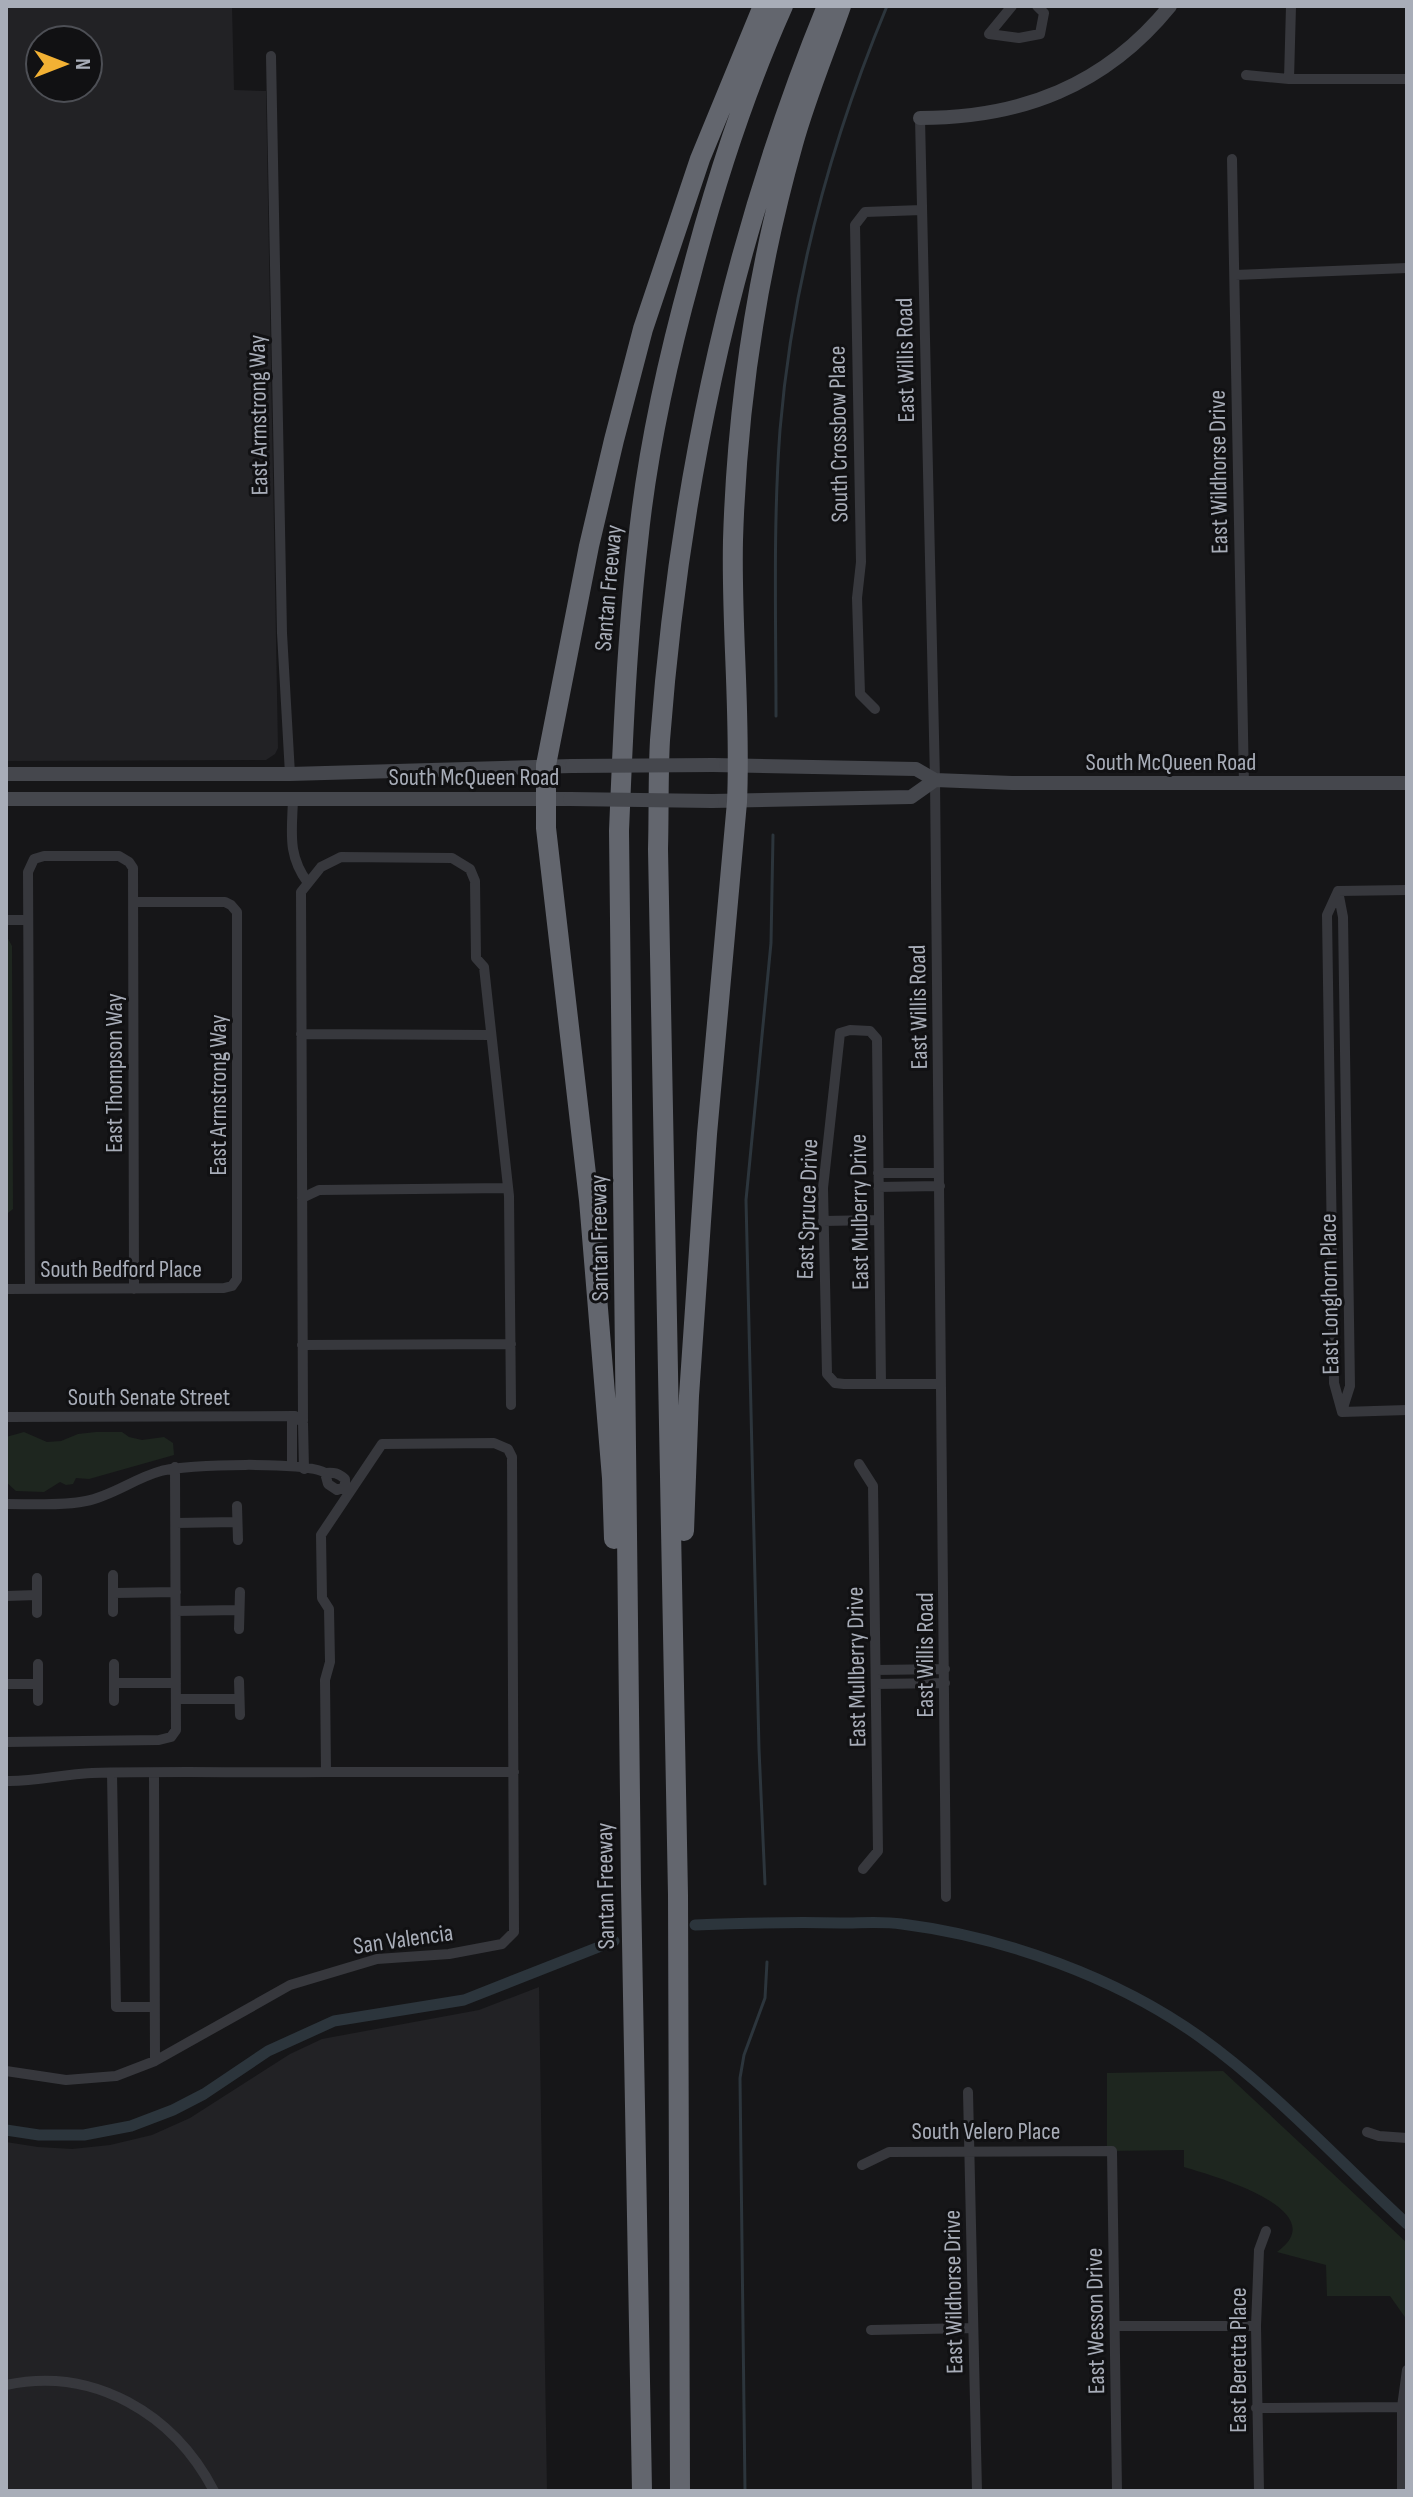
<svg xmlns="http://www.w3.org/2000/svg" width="1413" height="2497" font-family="'Sofia Sans Condensed',sans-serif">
	<rect width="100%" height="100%" fill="#161618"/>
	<path fill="#222225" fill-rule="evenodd" d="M6 6H232L234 90 266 91 278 748 275 754 266 760 6 761ZM40 40H88V88H40Z
		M539 1987 547 2491H6V2142L38 2147 72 2149 110 2145 152 2135 190 2118 290 2054 322 2039 479 2010Z"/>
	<path fill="#1e261f" d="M6 935 12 946 13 1209 8 1213Z
		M24 1432 47 1442 61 1441 78 1434 96 1432H122L129 1437 142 1440 164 1437 173 1443 174 1455 89 1479 76 1478 73 1484 66 1485 60 1482 44 1492 16 1491 6 1482V1437Z
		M1223 2071 1407 2243V2320L1390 2296H1327L1326 2265 1277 2252C1336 2210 1211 2175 1184 2167V2150L1107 2151V2073Z"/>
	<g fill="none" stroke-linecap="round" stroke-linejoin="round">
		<path stroke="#2c353c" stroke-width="3" d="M776 716C776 621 773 524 780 430 792 284 831 141 887 6
			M765 1884 759 1749 746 1200 771 943 773 835
			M745 2491 740 2078 744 2055 765 1998 767 1962"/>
		<path stroke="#2c353c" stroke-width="11" d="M695 1925C744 1923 792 1922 841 1923 861 1923 882 1921 902 1924 1004 1937 1116 1977 1200 2037 1275 2091 1339 2161 1407 2224
			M6 2130 39 2135H84L131 2126 173 2110 204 2094 268 2051 334 2021 464 2000 614 1941"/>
		<path stroke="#37383d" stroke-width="10" d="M1012 6 989 34 1019 38 1040 34 1044 13 1037 6
			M271 56 282 633 290 774
			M1246 75 1289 79H1407
			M1289 79 1291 6
			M920 118 935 780 946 1897
			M1232 159 1244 785
			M1235 275 1407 268
			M875 709 860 694 857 598 861 562 855 225 865 212 922 210
			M293 799C292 832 287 855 308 883
			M1338 891 1327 915 1334 1383 1342 1412
			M1338 891 1343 917 1350 1386 1342 1411
			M1338 891 1407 890
			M6 920H28
			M301 1034 491 1035
			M878 1173H939
			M878 1187 940 1186
			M302 1198 319 1190 508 1188
			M823 1221 879 1220
			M6 1289 224 1288 232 1286 237 1279V912L231 905 225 902H134
			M30 1289 28 872 34 859 44 856H119L129 862 133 868 134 1289
			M302 1345 511 1344
			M881 1384 877 1039 870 1031 850 1030 840 1033 823 1188 827 1374 835 1383 844 1384H941
			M1342 1412 1407 1410
			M292 1416V1466
			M6 1417 295 1416 303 1423 304 1469
			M303 1421 301 892 321 867 341 857 452 858 470 869 475 881 476 958 484 967 509 1196 511 1405
			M859 1464 873 1486 878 1851 863 1869
			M325 1473 328 1484 337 1490 345 1487 349 1490
			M6 1504C32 1504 61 1506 86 1501 112 1496 135 1478 161 1471 184 1464 309 1461 325 1473 334 1472 338 1473 345 1479V1487
			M237 1506 238 1540
			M176 1523 237 1522
			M113 1575V1612
			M114 1593 176 1592
			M6 1596 37 1595
			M176 1611 239 1610
			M37 1613V1578
			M239 1629 240 1592
			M38 1664V1701
			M114 1664V1701
			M876 1670 945 1669
			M239 1681 240 1715
			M114 1683H176
			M6 1684H38
			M876 1684 945 1683
			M177 1699H239
			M6 1742 159 1740 171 1737 176 1730 175 1467
			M326 1772H514
			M112 1773 116 2007H154
			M154 1773 155 2061
			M6 1781C34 1782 63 1774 92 1773 169 1771 248 1773 326 1772L325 1680 330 1662 329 1609 322 1598 321 1535 382 1444 494 1443 508 1449 512 1457 514 1932 502 1944 449 1954 377 1959 290 1985 155 2061 116 2076 66 2080 6 2071
			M968 2092 977 2491
			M1367 2132 1379 2136 1407 2138
			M862 2165 889 2152 1112 2151 1117 2491
			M1115 2326H1256
			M871 2330 973 2328
			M6 2385C94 2366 174 2414 214 2491
			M1256 2408 1402 2407
			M1259 2491 1256 2326 1259 2250 1266 2231
			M1402 2491V2407L1407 2370"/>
		<path stroke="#45474d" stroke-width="14" d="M920 118C1021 118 1105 86 1170 6
			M713 765 916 769 935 780 1012 783H1407
			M6 774H290L572 766
			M6 799H570
			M712 801 911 797 935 780"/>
		<path stroke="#63666e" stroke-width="20" d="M684 1531 689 1396 707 1134 737 802C741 715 731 627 733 540 737 407 757 272 793 144 806 97 825 52 841 6
			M614 1539 612 1478 589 1200 546 828V765L589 546 614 440 643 329 700 159 763 6
			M642 2491 631 1886 619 831C623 735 627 638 638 542 647 452 667 362 691 275 715 183 744 93 783 6
			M680 2491 678 1895 658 849C659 813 658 776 660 740 679 488 731 240 827 6"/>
		<path stroke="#45474d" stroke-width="14" d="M572 766 713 765
			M570 799 712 801"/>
	</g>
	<g text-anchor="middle" stroke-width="6" stroke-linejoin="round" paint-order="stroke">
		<g font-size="24" fill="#a8adb8" stroke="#111113">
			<text transform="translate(905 360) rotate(-91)" y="8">East Willis Road</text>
			<text transform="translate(258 415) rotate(-91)" y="8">East Armstrong Way</text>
			<text transform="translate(838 434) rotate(-91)" y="8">South Crossbow Place</text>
			<text transform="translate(1218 472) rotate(-91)" y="8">East Wildhorse Drive</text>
			<text transform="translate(608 588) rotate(-85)" y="8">Santan Freeway</text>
			<text x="1171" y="770">South McQueen Road</text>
			<text x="474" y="785">South McQueen Road</text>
			<text transform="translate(918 1007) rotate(-91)" y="8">East Willis Road</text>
			<text transform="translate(114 1073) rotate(-90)" y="8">East Thompson Way</text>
			<text transform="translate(218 1095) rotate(-90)" y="8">East Armstrong Way</text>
			<text transform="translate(807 1209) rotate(-88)" y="8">East Spruce Drive</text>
			<text transform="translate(859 1212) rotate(-91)" y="8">East Mulberry Drive</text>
			<text transform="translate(599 1238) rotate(-91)" y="8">Santan Freeway</text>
			<text x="121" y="1277">South Bedford Place</text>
			<text transform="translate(1329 1294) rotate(-91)" y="8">East Longhorn Place</text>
			<text x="149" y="1405">South Senate Street</text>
			<text transform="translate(925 1655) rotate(-90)" y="8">East Willis Road</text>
			<text transform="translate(856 1667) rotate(-91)" y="8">East Mullberry Drive</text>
			<text transform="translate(605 1886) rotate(-91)" y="8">Santan Freeway</text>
			<text transform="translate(403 1939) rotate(-8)" y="8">San Valencia</text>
			<text x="986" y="2139">South Velero Place</text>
			<text transform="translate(953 2292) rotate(-91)" y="8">East Wildhorse Drive</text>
			<text transform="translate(1095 2321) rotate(-91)" y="8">East Wesson Drive</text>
			<text transform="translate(1238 2360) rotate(-90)" y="8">East Beretta Place</text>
		</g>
	</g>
	<rect width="1413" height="2497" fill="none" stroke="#a8adb8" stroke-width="16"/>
	<g transform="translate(64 64) rotate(90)"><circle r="38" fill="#111113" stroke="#4d4f55" stroke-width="2"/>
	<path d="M0-6L14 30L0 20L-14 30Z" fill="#f2b134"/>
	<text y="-12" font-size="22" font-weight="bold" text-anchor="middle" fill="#a8adb8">N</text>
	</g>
</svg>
